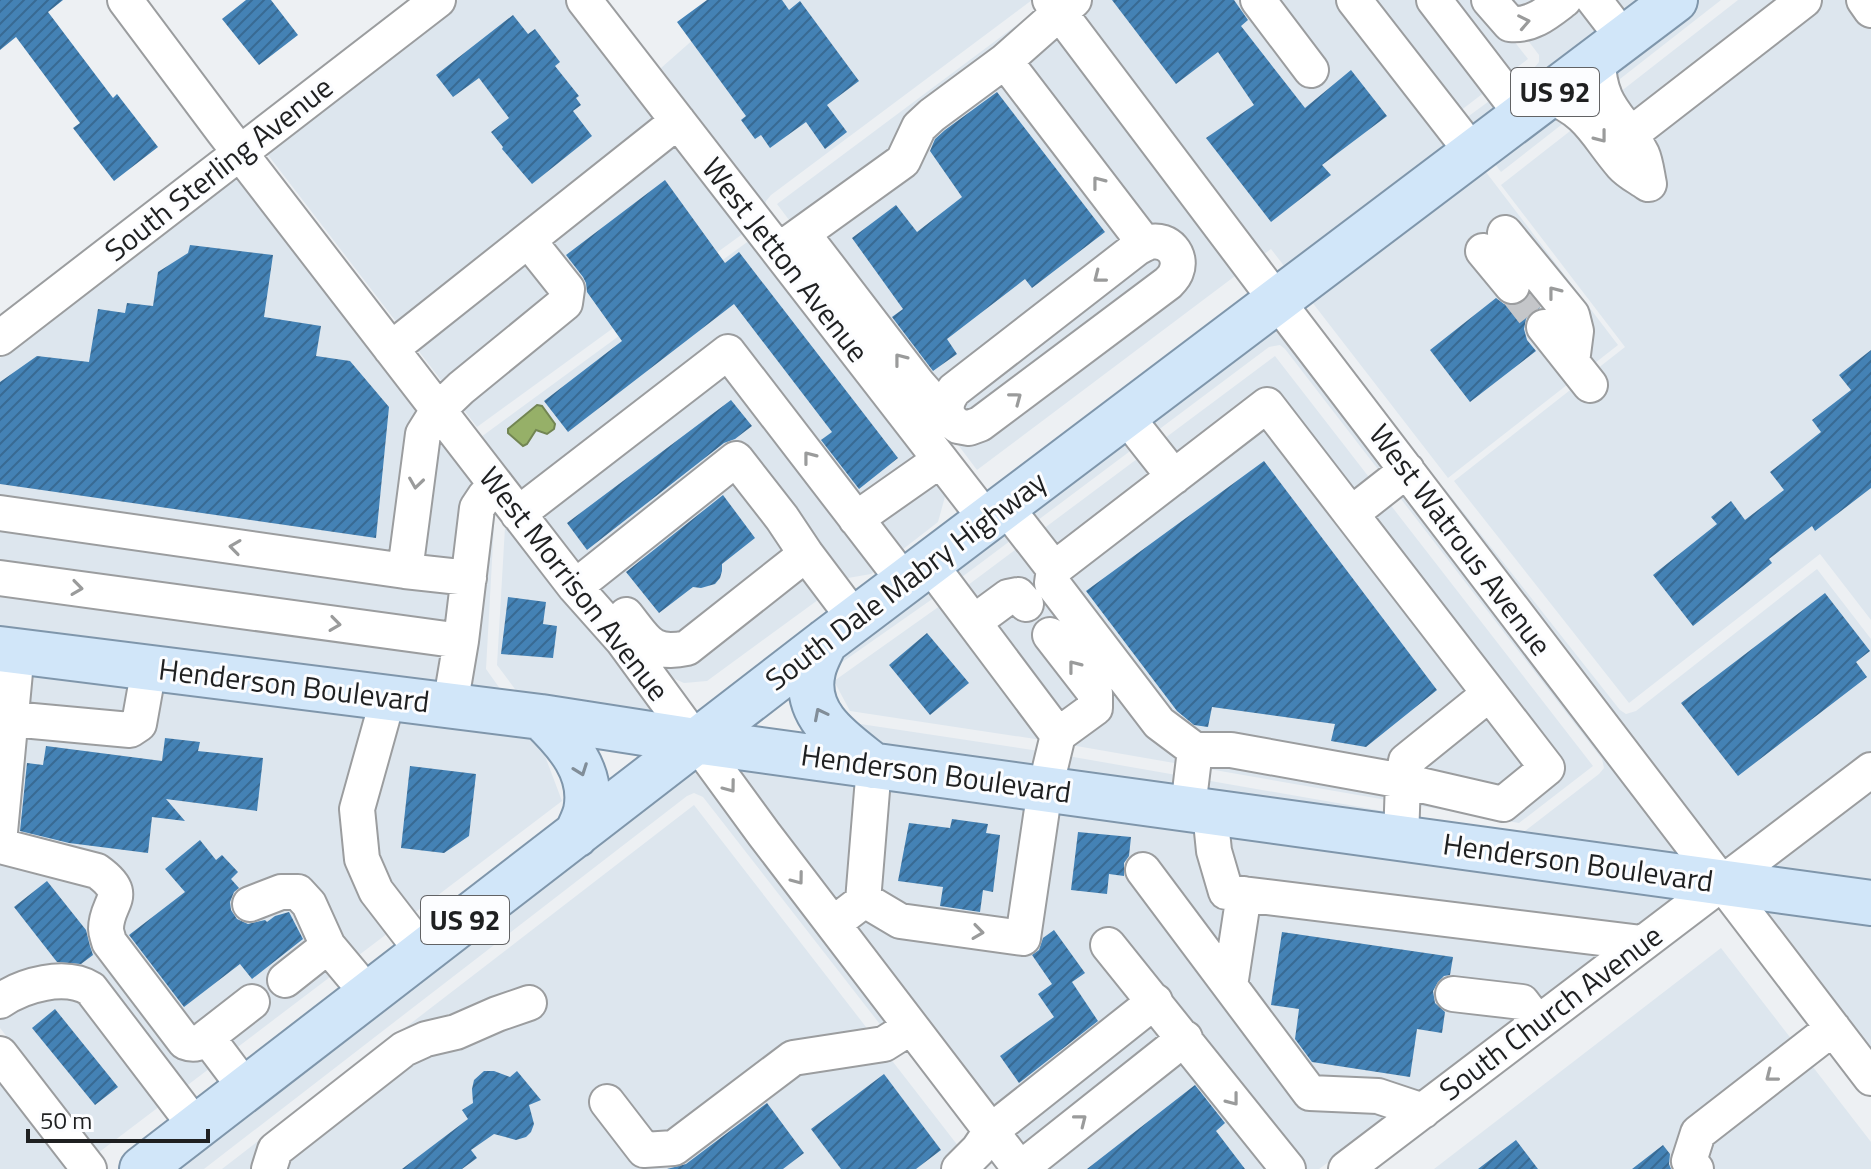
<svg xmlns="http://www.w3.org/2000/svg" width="1871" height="1169" font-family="'Titillium Web',sans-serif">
	<defs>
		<pattern id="building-hatch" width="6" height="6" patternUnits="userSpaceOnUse" patternTransform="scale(2)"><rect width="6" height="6" fill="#4482b5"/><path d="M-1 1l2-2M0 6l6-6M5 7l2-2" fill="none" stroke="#386a93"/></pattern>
	</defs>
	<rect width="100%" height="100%" fill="#edf0f3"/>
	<path fill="#dde6ee" d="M458 0H572L748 230 477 427 265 151Z
		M738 0H1032L771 195 766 201 765 207 661 68Z
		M1050 0H1482L1528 59 1447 121 1618 345 1448 478 1271 249 977 470 777 204Z
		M1497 0H1654L1474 137 1462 121 1534 68 1539 62V55Z
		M1695 0H1721L1501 172 1489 156Z
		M1738 0H1871V620L1820 554 1629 703 1454 481 1625 347 1501 185Z
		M238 175 495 507 486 669 542 748 562 801 98 1153 0 1028V358Z
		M750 240 882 415 946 493 938 522 871 574 848 578 707 681 684 683 661 673 578 561 481 437Z
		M1273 319 1695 869 881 750 847 722 1039 751 1515 834 1525 831 1599 774 1604 768 1602 759 1285 349 1280 345 1269 347 938 595 831 670 836 651Z
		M1275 356 1593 766 1519 823 1042 740 850 711 834 681 944 603Z
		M1439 485 1445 489 1620 710 1626 714 1636 711 1817 569 1871 639V757L1730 869Z
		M506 510 671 720 524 701 497 665Z
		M729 754 1694 896 1649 931 1319 1169H1042L766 816Z
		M698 757 748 841 894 1026 886 1032 703 797 694 793 687 796 204 1169H164Z
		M1871 788V892L1758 878Z
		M694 805 976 1169H222Z
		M1757 904 1871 918V1054Z
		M1721 948 1871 1142V1169H1434Z
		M0 1075 73 1169H0Z"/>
	<path fill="#96b068" stroke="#728553" stroke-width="2" d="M537 405 542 406 555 424 554 429 547 434 536 430 527 444 523 446 508 433V429Z"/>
	<path fill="url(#building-hatch)" d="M0 0H63L48 12 113 98 117 94 158 147 114 181 73 128 80 123 16 37 0 50Z
		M246 0H271L298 35 259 65 222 19Z
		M707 0H782L789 10 800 1 859 81 827 105 847 132 825 149 806 122 770 148 761 135 755 139 741 120 746 116 677 22Z
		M1112 0H1234L1248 20 1241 26 1305 108 1351 70 1387 116 1322 165 1331 175 1271 222 1206 138 1254 105 1218 52 1176 84Z
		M513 15 528 34 535 29 560 62 555 66 579 96 576 98 581 105 573 111 592 136 532 184 502 149 503 147 491 132 509 118 479 78 453 97 436 75Z
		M997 92 1105 232 1032 288 1025 279 947 339 957 354 933 371 892 317 903 309 852 238 896 205 917 232 962 197 930 151 935 139 945 130Z
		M665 180 725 263 739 252 898 458 859 489 821 440 832 432 734 304 568 432 544 401 622 341 587 292 586 283 583 277 566 255Z
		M190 245 273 255 264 317 321 326 316 356 350 361 389 407 376 538 0 484V382L37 356 89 362 98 309 125 313 127 303 153 306 158 272 188 253Z
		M1530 295 1540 308 1532 311 1526 319 1524 329 1527 340 1536 351 1470 402 1430 350 1496 298 1504 304 1515 306 1524 302Z
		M1871 350V488L1815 531 1812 526 1769 559 1772 563 1693 626 1653 575 1717 524 1711 517 1731 501 1745 520 1784 490 1770 472 1821 432 1812 420 1851 390 1839 375Z
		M731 400 752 426 735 439 724 443 587 550 567 523Z
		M1264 461 1437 690 1366 747 1331 741 1335 724 1212 707 1208 727 1194 725 1177 711 1086 591Z
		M723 495 755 538 722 564V571L720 578 715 584 701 588 693 587 659 613 626 572Z
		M1825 593 1870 651 1856 662 1867 677 1738 776 1681 703Z
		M508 597 546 602 543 624 557 626 553 658 501 654Z
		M927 633 969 683 930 715 889 665Z
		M165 738 200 742 198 751 263 758 257 811 166 799 185 821 152 817 148 853 69 843 20 831 27 763 43 765 46 746 162 761Z
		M410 766 476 774 469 836 444 853 401 848Z
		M952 819 988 824 986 833 1000 835 993 892 983 890 980 912 940 906 943 887 898 881 909 823 950 828Z
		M1078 832 1131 837 1129 856 1124 863V876L1109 874 1107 894 1071 890Z
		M200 840 216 860 222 855 238 872 231 879 239 888 234 892 230 902 231 910 237 919 248 924 265 920 267 922 275 916 289 912 303 939 252 979 240 964 184 1007 129 935 185 892 165 869Z
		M47 881 86 930 90 946 93 955 81 964 57 962 14 907Z
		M1054 930 1085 973 1072 982 1098 1021 1019 1083 1000 1056 1054 1017 1038 994 1052 984 1032 955 1039 950 1043 938Z
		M1282 932 1453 957 1450 975 1444 976 1438 982 1433 991 1435 1003 1445 1012 1442 1033 1417 1029 1410 1077 1312 1062 1295 1039 1299 1009 1271 1005Z
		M55 1009 118 1087 95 1105 32 1028Z
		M484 1071H494L510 1077 517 1071 541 1100 529 1105 534 1124 531 1132 526 1137 516 1140 494 1134 471 1150 477 1158 462 1169H402L468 1119 462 1110 473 1103 472 1089 474 1080Z
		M884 1074 941 1150 916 1169H841L811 1129Z
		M1195 1085 1225 1123 1216 1131 1245 1169H1087Z
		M767 1103 804 1153 783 1169H667L686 1164Z
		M1516 1140 1538 1169H1478Z
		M1663 1145 1670 1154 1669 1164 1671 1169H1632Z"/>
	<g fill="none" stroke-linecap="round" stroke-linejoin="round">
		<path stroke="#c4c6c9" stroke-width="34" stroke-dasharray="34 17" stroke-linecap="butt" d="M1512 286 1544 327"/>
		<g stroke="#9b9d9f" stroke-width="38">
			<path id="minor" d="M125 0 223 131 575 587 623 641 764 834 1020 1169
				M584 0 987 520
				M1050 0 1277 301 1871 1078
				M1258 0 1311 70
				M1354 0 1473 153
				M1434 0 1523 116
				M1489 0 1510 24C1532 26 1547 13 1564 0
				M1594 0 1624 39
				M1864 0 1871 10
				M1598 60C1599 110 1622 115 1642 154 1646 163 1647 175 1649 184
				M1005 61 1145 244
				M1548 96C1589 111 1596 135 1622 165 1629 173 1640 178 1648 184
				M1630 135 1804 0
				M1505 233 1572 315 1576 331 1572 362
				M803 234 918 384 949 419 958 426 969 428 980 424 1168 283C1171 280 1175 276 1176 272 1183 255 1168 238 1150 242 1145 243 1141 246 1137 248L954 390C946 401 945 407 949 419
				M785 246 903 161 919 127 932 115 1005 61 1074 0
				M1483 251 1512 286
				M1544 327 1590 385
				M0 338 438 0
				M391 349 678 121
				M1125 415 1174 477
				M1005 506 1054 569
				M0 513 405 571 423 434 438 410 461 388 565 303 567 289 528 240
				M518 514 728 352 905 582
				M1351 514 1547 768 1503 804 1403 781 1231 750H1195L1159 723 1052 583 1054 569 1267 405 1351 514 1407 470
				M856 519 940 460
				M405 571 469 578
				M0 578 461 641
				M575 587 736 459 782 518 806 554 855 619
				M626 615C646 640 651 656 687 648L806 554
				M974 622 1008 597 1018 595 1026 604
				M1050 635 1095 693V708L1058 735
				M388 698 357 809 362 859 376 891 423 952
				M450 706 461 641 477 508 485 496 497 486
				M11 719 130 730 139 724 149 668
				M1188 808 1195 750
				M1210 812 1214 851 1226 892 1642 943
				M0 832 17 651
				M1401 839 1403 781 1406 761 1489 694
				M0 846 97 871C132 896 106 901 106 929 106 933 108 937 109 942L185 1042C195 1046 199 1043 207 1037
				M1143 870 1310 1093 1378 1096 1423 1111
				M863 901 874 766
				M250 904 281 892H298L309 904 328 946
				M833 924 863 901 868 902 900 921 1023 938 1045 789 1058 735 929 563
				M1108 945 1288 1169
				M285 980 328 946 369 995
				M1230 986 1244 894
				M1453 994 1522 1002 1538 1023
				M0 1001C23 985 65 973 91 989L197 1128
				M0 1054 89 1169
				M247 1090 207 1037 252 1002
				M607 1102 644 1150 674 1148 793 1058 884 1044 911 1027
				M269 1169 275 1150 404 1049 426 1039 456 1032 497 1014 529 1003
				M959 1169 978 1150 991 1131 1155 1001
				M1020 1169 1185 1038
				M1346 1169 1871 770
				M1696 1169 1689 1161 1698 1133 1833 1028"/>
		</g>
		<g stroke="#7f96ab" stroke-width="48">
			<path id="major" d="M825 642C821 651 815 661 813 671 802 716 844 742 874 766
				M0 649 541 717 695 741 1871 903
				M541 717C567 742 594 772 586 811 584 819 580 827 576 835
				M142 1169 825 642 1675 0"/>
		</g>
		<use href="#minor" stroke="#fff" stroke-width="34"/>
		<use href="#major" stroke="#d1e6f9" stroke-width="44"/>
	</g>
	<defs><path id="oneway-chevron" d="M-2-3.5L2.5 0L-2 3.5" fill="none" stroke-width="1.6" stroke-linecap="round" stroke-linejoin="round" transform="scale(2)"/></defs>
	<g stroke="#9a9b9b">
		<use href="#oneway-chevron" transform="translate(1524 22) rotate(-11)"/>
		<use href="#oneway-chevron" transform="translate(1601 137) rotate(52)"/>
		<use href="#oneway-chevron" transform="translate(1098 182) rotate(-128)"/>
		<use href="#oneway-chevron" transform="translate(1099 277) rotate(142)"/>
		<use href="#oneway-chevron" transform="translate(1554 292) rotate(-128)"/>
		<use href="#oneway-chevron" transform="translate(900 359) rotate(-128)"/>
		<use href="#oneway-chevron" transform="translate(1016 398) rotate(-37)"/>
		<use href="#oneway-chevron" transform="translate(809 457) rotate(-128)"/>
		<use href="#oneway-chevron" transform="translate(416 483) rotate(98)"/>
		<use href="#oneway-chevron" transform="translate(235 547) rotate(-172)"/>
		<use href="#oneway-chevron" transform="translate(77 588) rotate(8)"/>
		<use href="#oneway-chevron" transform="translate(335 624) rotate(8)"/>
		<use href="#oneway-chevron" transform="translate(1074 666) rotate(-128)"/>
		<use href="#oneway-chevron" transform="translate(730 787) rotate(53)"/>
		<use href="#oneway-chevron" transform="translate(798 879) rotate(53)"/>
		<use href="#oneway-chevron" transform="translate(978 932) rotate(8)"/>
		<use href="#oneway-chevron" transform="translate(1771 1076) rotate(142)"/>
		<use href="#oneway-chevron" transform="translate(1233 1100) rotate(52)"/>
		<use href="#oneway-chevron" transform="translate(1081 1120) rotate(-38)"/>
	</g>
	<g stroke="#818d98">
		<use href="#oneway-chevron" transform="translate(820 714) rotate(-117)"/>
		<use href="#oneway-chevron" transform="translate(581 770) rotate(70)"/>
	</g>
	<g text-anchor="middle" stroke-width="6" stroke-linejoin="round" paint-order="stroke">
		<g fill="#fcfdff" stroke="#616264" stroke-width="2">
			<rect x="1511" y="68" width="88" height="48" rx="6"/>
			<rect x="421" y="896" width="88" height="48" rx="6"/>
		</g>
		<g font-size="28" font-weight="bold" fill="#1f2021">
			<text x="1555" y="102">US 92</text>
			<text x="465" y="930">US 92</text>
		</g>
		<g font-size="30" fill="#1f2021" stroke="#fcfdff">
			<text transform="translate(219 169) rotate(-38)" y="10">South Sterling Avenue</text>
			<text transform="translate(785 260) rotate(52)" y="10">West Jetton Avenue</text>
			<text transform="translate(1460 540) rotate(53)" y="10">West Watrous Avenue</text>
			<text transform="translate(906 581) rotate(-37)" y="10">South Dale Mabry Highway</text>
			<text transform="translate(574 584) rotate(52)" y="10">West Morrison Avenue</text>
			<text transform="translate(294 686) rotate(7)" y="10">Henderson Boulevard</text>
			<text transform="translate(936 774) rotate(8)" y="10">Henderson Boulevard</text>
			<text transform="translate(1578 863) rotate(8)" y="10">Henderson Boulevard</text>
			<text transform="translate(1551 1013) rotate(-37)" y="10">South Church Avenue</text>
		</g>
	</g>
	<path d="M28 1129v12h180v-12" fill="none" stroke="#1f2021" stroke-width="4"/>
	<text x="40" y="1129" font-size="24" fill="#1f2021" stroke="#fcfdff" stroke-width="6" paint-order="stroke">50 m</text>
</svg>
